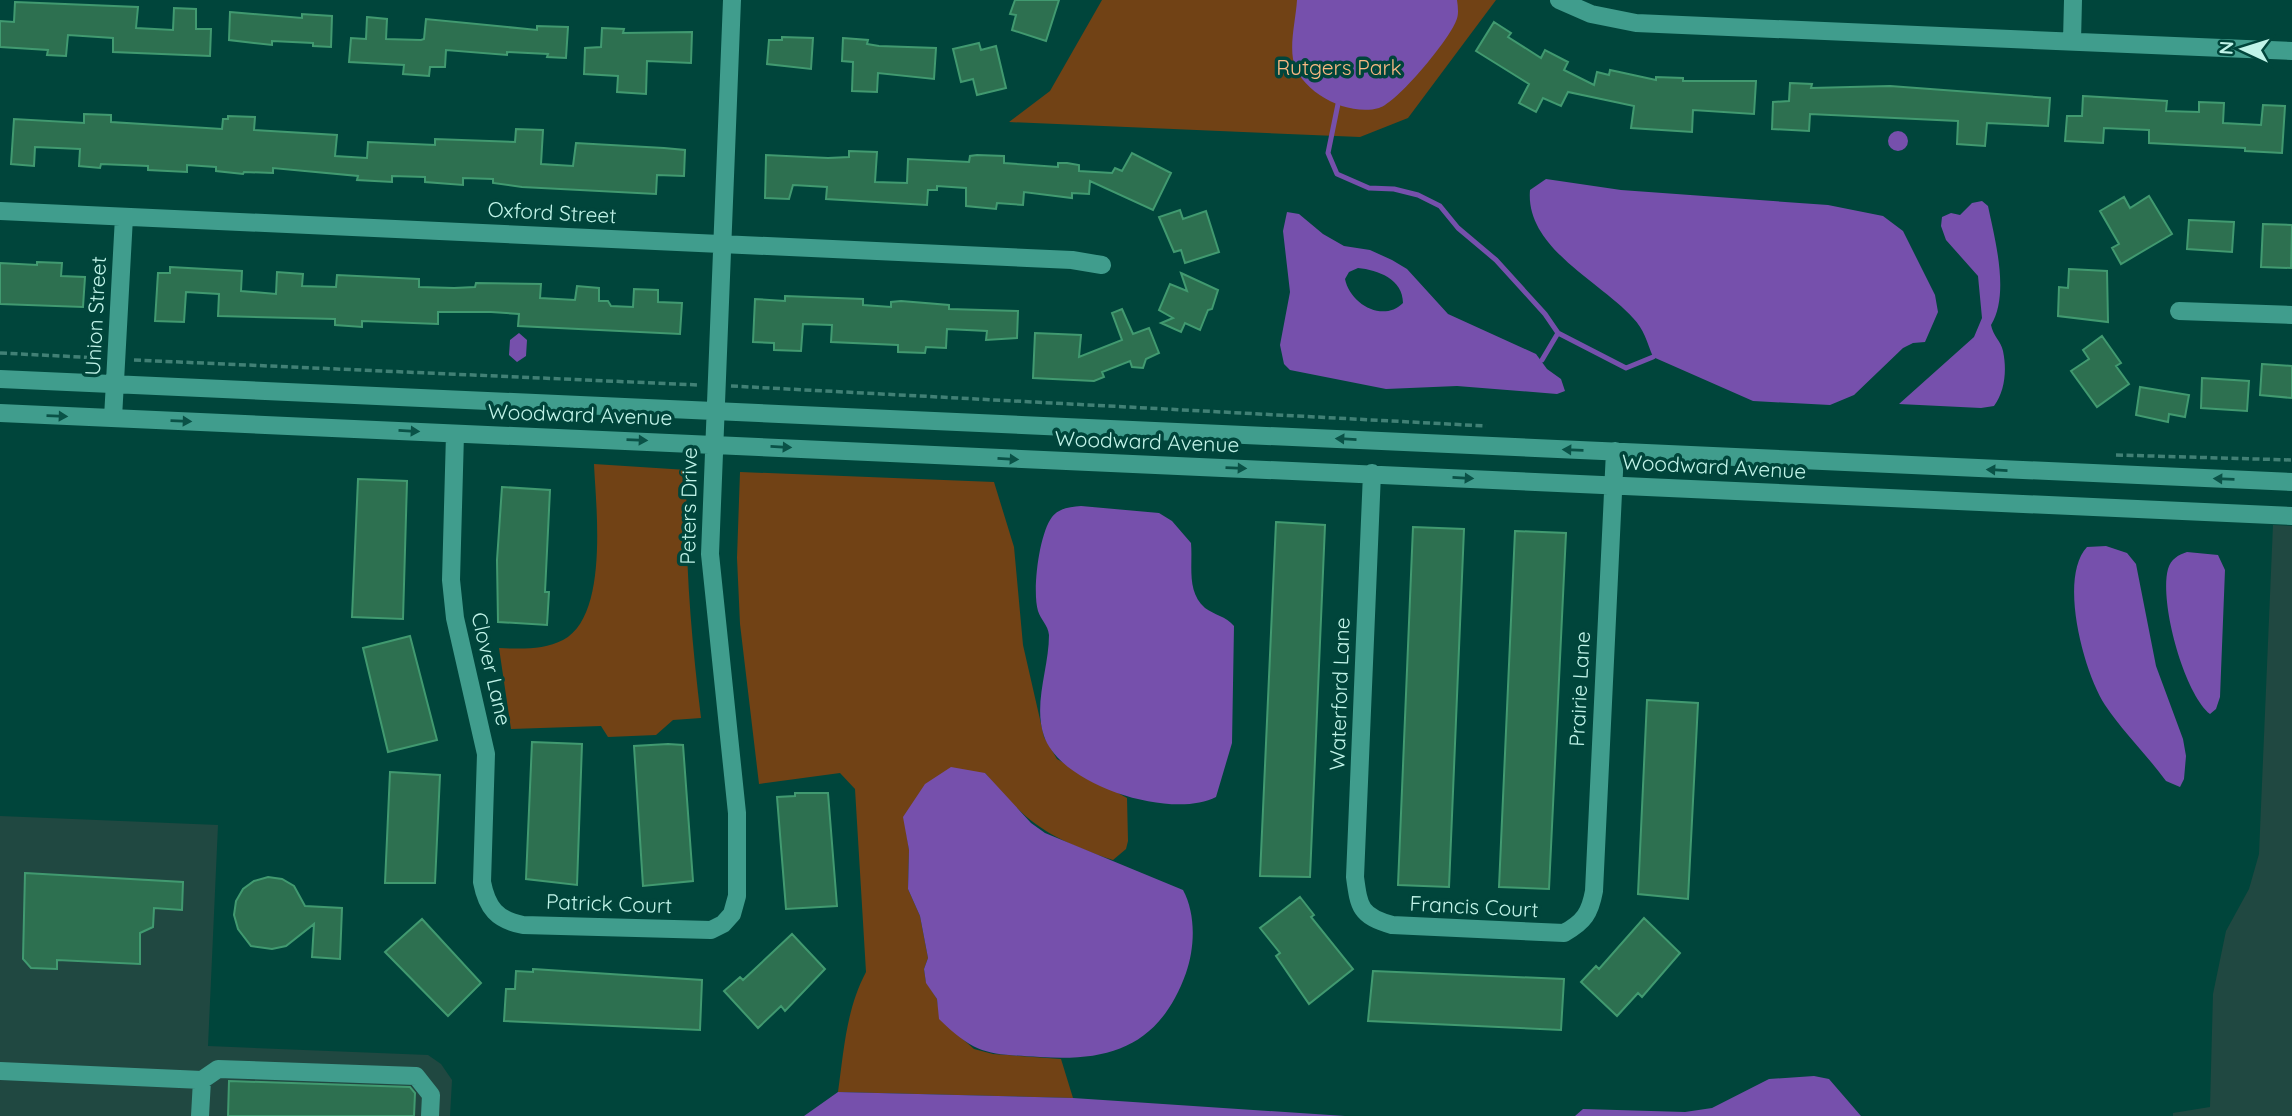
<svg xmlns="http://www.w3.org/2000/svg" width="2292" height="1116" font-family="Quicksand,sans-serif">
	<rect width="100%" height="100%" fill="#00453b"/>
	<path fill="#204841" d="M2273 525 2292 526V1116H2173V1113L2210 1107 2213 994 2226 931 2249 889 2259 854Z
		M0 816 218 825 208 1046 428 1055 441 1064 452 1080 450 1116H0Z"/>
	<path fill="#714215" d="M1102 0H1496L1408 118 1360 137 1009 122 1050 91Z
		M594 464 687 470C684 554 691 635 701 718L673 720 656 735 608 737 601 726 511 729 499 648C520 649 544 650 563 640 609 616 596 508 594 464Z
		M740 472 994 482 1014 547 1023 645 1044 737 1057 759 1127 798 1128 841 1126 849 1113 860C1050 839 1027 824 985 773L904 817 909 850 908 889 920 916 928 958 924 969 926 982 937 999 940 1019 974 1049 993 1054 1061 1059 1073 1098 838 1092C844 1050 846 1010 866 972L855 789 840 773 759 784 740 624 737 558Z"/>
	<path fill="#7650ac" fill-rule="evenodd" d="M1297 0H1457C1458 7 1459 15 1456 21 1449 40 1397 103 1379 108 1348 117 1299 92 1293 59 1290 41 1296 18 1297 0Z
		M1888 141a10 10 0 1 1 20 0a10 10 0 1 1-20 0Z
		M1546 179 1621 190 1828 205 1883 216 1903 231 1935 295 1938 312 1925 342 1913 343 1903 348 1854 395 1830 405 1753 401 1653 357C1647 342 1644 329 1633 318 1600 281 1525 248 1530 190Z
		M1982 201 1988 206C1995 240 2010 294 1991 325 1993 336 2001 341 2003 351 2007 370 2005 391 1994 406L1981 408 1899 404 1974 337 1982 318 1978 276 1946 240 1941 226 1942 217 1951 213 1960 215 1972 203Z
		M1287 212 1299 214 1323 234 1344 246 1370 250 1392 260 1407 269 1448 314 1536 354 1547 369 1561 379 1565 391 1557 394 1457 386 1386 389 1290 370 1284 364 1280 345 1290 292 1283 231ZM1358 268C1378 270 1403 279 1403 303 1383 323 1350 304 1345 279L1349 272Z
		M519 333 527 340 526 356 517 362 509 355 510 340Z
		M1081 506 1159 513 1172 521 1191 543C1193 565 1186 591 1205 608 1214 615 1226 616 1234 626L1232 743 1216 797C1172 820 1061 786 1044 736 1033 704 1049 668 1049 635 1048 625 1041 620 1038 611 1032 591 1039 534 1052 517 1059 508 1070 507 1081 506Z
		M2106 546 2127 553 2136 564 2156 666 2183 739 2186 756 2184 779 2180 787 2166 781C2147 755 2123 732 2105 705 2084 673 2058 578 2087 547Z
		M2187 552 2218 555 2225 570 2220 697 2216 709 2210 714C2184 693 2159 602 2168 569 2171 559 2178 555 2187 552Z
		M951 767 985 773 1031 823 1045 833 1183 890C1196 914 1195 947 1186 973 1160 1045 1112 1062 1040 1057 989 1054 977 1056 939 1019L937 999 926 983 924 969 928 958 920 916 908 889 909 850 903 817 925 784Z
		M1814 1076 1829 1079 1861 1116H1575L1583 1109 1685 1112 1712 1108 1769 1079Z
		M838 1092 1073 1098 1345 1116H804Z"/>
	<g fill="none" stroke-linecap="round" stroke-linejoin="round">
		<path stroke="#7650ac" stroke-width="5" d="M1338 104 1328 153 1337 174 1369 188 1394 189 1418 195 1440 206 1458 228 1496 260 1545 314 1558 333 1626 368 1653 357
			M1542 360 1558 333"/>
	</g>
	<path fill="#2d7050" stroke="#419a70" stroke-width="2" d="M1015 0H1059L1046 41 1012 30 1016 15 1010 14Z
		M15 2 138 7 136 28 173 30 174 8 196 9V29H211L210 56 113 52V38L68 35 66 56 47 55 48 50 0 47V21L14 22Z
		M230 12 302 18V14L332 16 331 47 313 46V43L272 41V45L229 40Z
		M367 17 387 19 386 39 421 40 424 39 426 19 537 30V26L568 27 566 58 547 57 548 54 507 52V55L446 50 445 67H430L429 76 403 74 404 65 349 62 351 38 366 39Z
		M1494 22 1511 33 1508 37 1541 58 1545 50 1568 62 1564 70 1594 85 1597 72 1609 75 1610 70 1656 80V77L1683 78V81H1756L1754 114 1693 110 1692 132 1631 128 1634 106 1568 92 1561 106 1543 98 1536 112 1519 103 1529 84 1476 51Z
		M602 28 624 29 623 33 692 32 691 63 647 61 646 94 617 92 618 76 584 74 585 48 601 47Z
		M782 37 813 38 811 69 767 64 769 40H782Z
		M843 38 868 40 867 44 879 46 936 48 934 79 878 73 877 92 852 91 853 62 842 61Z
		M979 43 981 50 996 46 1006 88 977 95 973 79 961 82 953 49Z
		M1790 83 1812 84 1811 88 1890 86 2050 98 2048 126 1987 123 1985 146 1957 144 1958 121 1810 114 1809 131 1772 129 1773 102 1789 101Z
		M2083 96 2167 101 2166 111 2199 112V102L2224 103 2223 123 2261 125 2263 105 2285 106 2282 153 2245 151V148L2149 143V130L2104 128 2103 143 2065 141 2067 116H2082Z
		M84 114 111 115V122L222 129 223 119H228V116L255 117 254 130 337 135 335 156 367 158 368 142 435 145V139L515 142 516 129 543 130 541 164 573 166 576 143 664 148 685 150 684 176 657 175 656 194 522 187 493 183V179L463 178V185L425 182V177L392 176V182L357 180 358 176 273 168V173L244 172 243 174 216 171V167L187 165V172L148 170V166L101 164 100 168 79 166 80 149 35 147 34 166 11 164 14 119 84 123Z
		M849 151 877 152 875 182 907 183 908 159 969 162 970 156 977 155 1004 156V163L1058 167V163H1067L1079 165V171L1112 173 1115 168 1122 171 1132 153 1171 173 1153 210 1090 181 1089 194 1072 193V198L1024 192 1023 205 997 203 996 209 966 206V188L937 186V190H928L927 205 826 199 827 187 793 185 789 199 765 198 766 155 828 158 849 157Z
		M2149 196 2172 234 2121 264 2112 248 2119 244 2100 211 2124 197 2130 208Z
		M1180 210 1183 219 1206 211 1219 252 1185 263 1181 250 1174 252 1159 217Z
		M2189 220 2234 222 2232 252 2187 249Z
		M2263 224 2292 225 2291 268 2261 267Z
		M37 262 62 263 61 276 85 277 83 307 0 304V263L37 265Z
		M170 267 242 271 241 291 276 294 277 272 303 274 302 286 336 287 337 275 419 279V287L454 288 475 287 476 283 541 284 540 298 575 300 577 286 599 288V301H608L611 306 633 307 634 289 658 290V302L682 303 680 334 518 326 519 314 491 312H438V324L362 321V327L335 325V319L218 316 219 294 186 292 184 322 155 321 158 273H170Z
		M2069 269 2107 271 2108 322 2058 316 2059 287 2068 288Z
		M1181 273 1218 290 1212 309 1208 310 1200 330 1185 323 1181 332 1161 323 1173 318 1159 310 1170 284 1187 291Z
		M785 296 863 299V305L891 307V302L901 301 949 305V309L1018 311 1017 338 986 340 987 331 947 329 946 348 926 347 925 353 898 352V345L831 342 832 325 803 324 801 351 774 350V343L753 342 755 299 785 301Z
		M1122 309 1133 334 1149 328 1159 353 1146 359 1143 368 1132 367 1130 361 1102 372 1104 377 1094 381 1033 378 1035 333 1081 335 1079 357 1122 340 1112 313Z
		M2102 336 2121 363 2116 366 2129 384 2097 407 2071 371 2089 359 2083 350Z
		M2262 364 2292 366V398L2260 395Z
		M2202 378 2249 381 2247 411 2201 408Z
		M2140 387 2189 395 2185 417 2169 414 2168 422 2136 415Z
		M358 479 407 481 403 619 352 617Z
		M502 487 550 490 545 592H549L547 625 498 622 497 560Z
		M1276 522 1325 525 1310 877 1260 876Z
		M1413 527 1464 529 1449 887 1398 885Z
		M1515 531 1566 533 1549 889 1499 887Z
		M410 636 437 740 388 752 363 648Z
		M1647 700 1698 703 1688 899 1638 894Z
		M532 742 582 744 577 885 526 879Z
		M668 744 683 745 693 881 643 886 634 746Z
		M390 772 440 775 435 883H385Z
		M795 793H828L837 906 786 909 777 797 795 796Z
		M25 873 183 882 182 910 154 908 153 927 140 933V964L57 960V969L31 968 23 959Z
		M268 877 282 879 294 886 305 906 342 908 340 959 312 957 314 924 286 946 272 949 251 946 238 929 234 915 236 901 243 889 254 881Z
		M1300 897 1314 915 1311 917 1353 969 1309 1004 1276 956 1280 953 1260 928Z
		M1644 918 1680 953 1642 997 1638 993 1617 1016 1581 982 1596 966 1599 969Z
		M422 919 481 983 448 1016 385 952Z
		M792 934 825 969 785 1011 781 1006 758 1028 724 991 740 977 743 980Z
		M533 969 702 980 700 1030 504 1021 506 989H515L516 971 533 972Z
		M1373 971 1564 979 1561 1030 1368 1021Z
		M229 1081 410 1087 415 1093 414 1116H228Z"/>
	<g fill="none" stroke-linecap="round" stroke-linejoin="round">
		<path stroke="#418075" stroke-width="3.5" stroke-dasharray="7 3.5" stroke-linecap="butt" d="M0 353 101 358
			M134 360 699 385
			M731 386 1486 426
			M2116 455 2292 460"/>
		<path stroke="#409d8d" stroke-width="18" d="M1559 0 1591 14 1636 23 2292 51
			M2072 41 2073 0
			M0 211 1072 260 1102 265
			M2179 311 2292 315
			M0 379 2292 482
			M0 413 2292 516
			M113 418 124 217
			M455 434 451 580 455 618 486 754 482 882C487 908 497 920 523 925L711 930 723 924 732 914 737 896V813L710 554 732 0
			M1372 473 1355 877C1359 907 1360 916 1392 925L1564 933C1584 922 1590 913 1594 891L1615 451
			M0 1071 202 1080 218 1069 416 1076 431 1095 430 1116
			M200 1116 202 1080"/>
	</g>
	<defs><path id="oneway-solid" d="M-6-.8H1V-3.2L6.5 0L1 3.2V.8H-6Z" transform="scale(1.75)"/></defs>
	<g fill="#0a5247">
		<use href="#oneway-solid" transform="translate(57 416) rotate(2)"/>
		<use href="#oneway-solid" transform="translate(181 421) rotate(2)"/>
		<use href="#oneway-solid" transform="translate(409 431) rotate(3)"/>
		<use href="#oneway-solid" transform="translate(1346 439) rotate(-177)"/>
		<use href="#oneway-solid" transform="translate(637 440) rotate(2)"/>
		<use href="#oneway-solid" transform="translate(781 447) rotate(3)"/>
		<use href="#oneway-solid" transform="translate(1573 450) rotate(-178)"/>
		<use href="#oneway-solid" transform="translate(1008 459) rotate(3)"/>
		<use href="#oneway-solid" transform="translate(1236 468) rotate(2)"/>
		<use href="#oneway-solid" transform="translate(1997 470) rotate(-177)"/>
		<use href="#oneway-solid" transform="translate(1463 478) rotate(3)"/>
		<use href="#oneway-solid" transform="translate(2224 479) rotate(-178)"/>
	</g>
	<g text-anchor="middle" stroke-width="7" stroke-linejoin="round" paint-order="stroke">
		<g font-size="21" fill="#fab983" stroke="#00453b">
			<text x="1339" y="75">Rutgers Park</text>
		</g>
		<g font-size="21" fill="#c1f4e9" stroke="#00453b">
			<text transform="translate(552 213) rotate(3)" y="7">Oxford Street</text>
			<text transform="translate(96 316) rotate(-87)" y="7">Union Street</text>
			<text transform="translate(580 415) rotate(2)" y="7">Woodward Avenue</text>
			<text transform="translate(1147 442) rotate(2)" y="7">Woodward Avenue</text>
			<text transform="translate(1714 467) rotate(3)" y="7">Woodward Avenue</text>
			<text transform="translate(689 506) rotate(-89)" y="7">Peters Drive</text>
			<text transform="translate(491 669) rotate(77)" y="7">Clover Lane</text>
			<text transform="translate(1580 689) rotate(-87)" y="7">Prairie Lane</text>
			<text transform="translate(1340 694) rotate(-88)" y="7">Waterford Lane</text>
			<text transform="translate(609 904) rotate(2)" y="7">Patrick Court</text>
			<text transform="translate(1474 907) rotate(3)" y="7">Francis Court</text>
		</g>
	</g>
	<g transform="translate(2243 49) rotate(274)" stroke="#00453b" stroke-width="5" paint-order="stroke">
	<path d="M0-5L12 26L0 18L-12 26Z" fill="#c1f4e9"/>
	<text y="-10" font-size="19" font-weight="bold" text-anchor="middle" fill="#c1f4e9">N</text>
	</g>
</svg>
